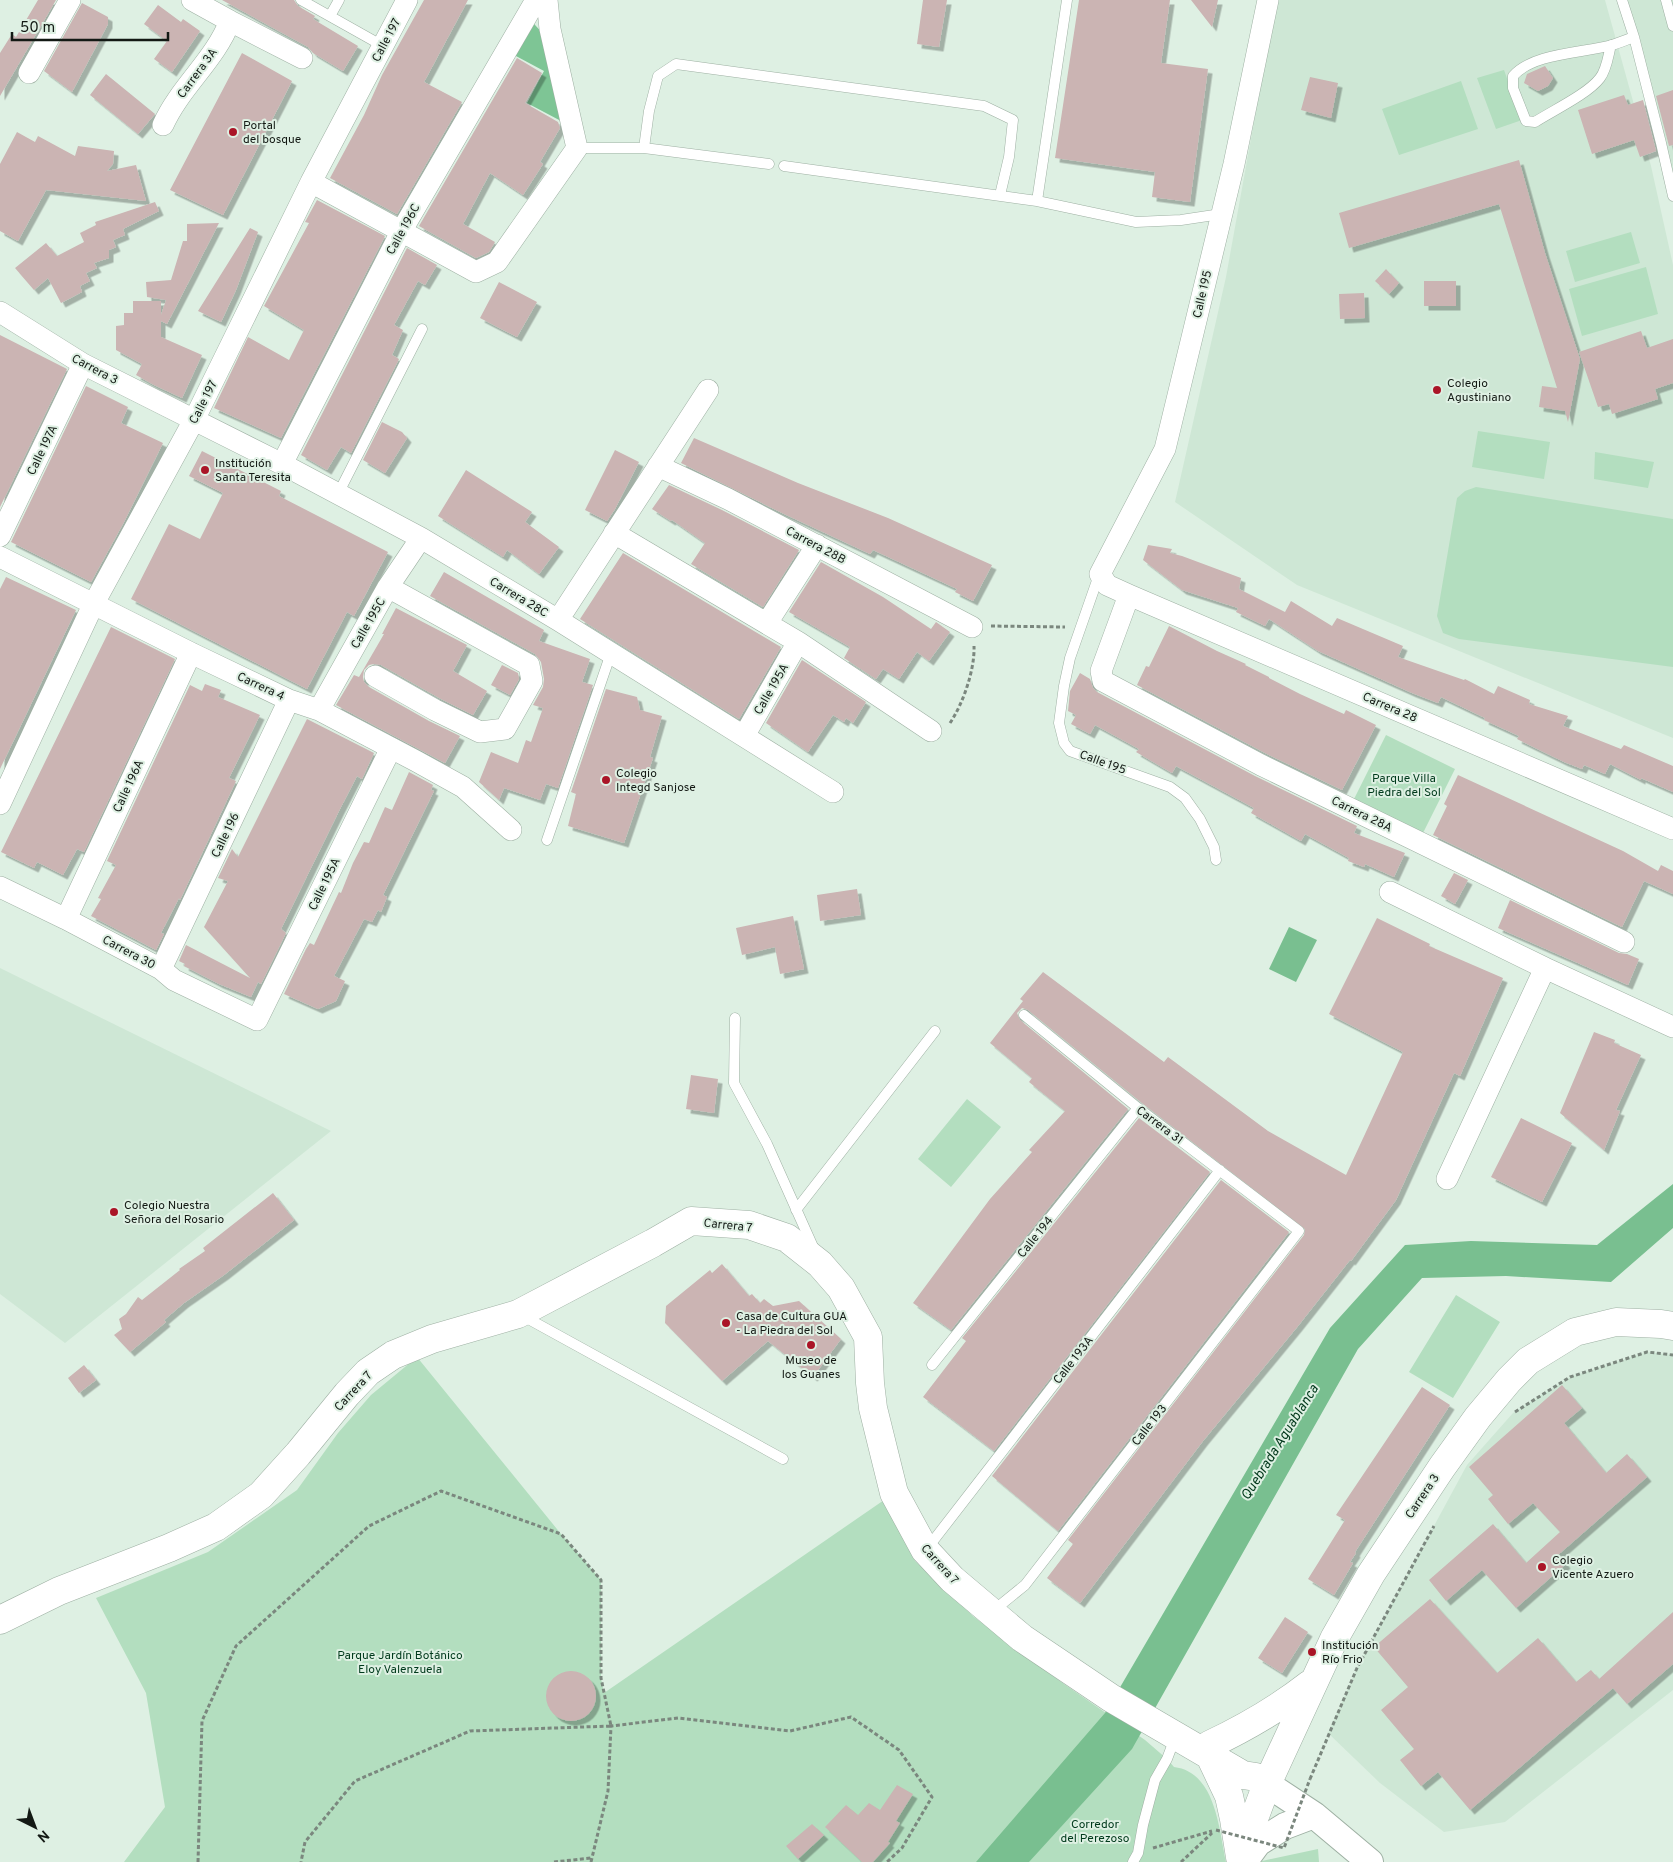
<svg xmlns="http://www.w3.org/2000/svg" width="1673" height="1862" font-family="Overpass,sans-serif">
	<defs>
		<filter id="shadow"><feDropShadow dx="4.5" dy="4.5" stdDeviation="0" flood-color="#0004"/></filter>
	</defs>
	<rect width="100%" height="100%" fill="#def0e3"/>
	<path fill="#cee7d5" d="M1276 0H1605L1651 166 1673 265V738L1297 585 1175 502 1226 277Z
		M1622 0H1673V196Z
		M0 968 331 1131 65 1343 0 1294Z
		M1647 1352 1673 1355V1690L1505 1822 1444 1832 1380 1783 1328 1733 1357 1668 1467 1465 1513 1413 1570 1377Z"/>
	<path fill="#b3debf" d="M1504 70 1522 120 1496 129 1477 78Z
		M1461 81 1478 129 1399 155 1382 109Z
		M1631 232 1640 263 1575 282 1566 251Z
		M1646 267 1658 314 1582 336 1569 289Z
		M1478 431 1550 442 1544 479 1472 467Z
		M1595 452 1654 462 1648 488 1594 479Z
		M1476 487 1673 519V667L1459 639 1443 633 1437 616 1457 498 1465 491Z
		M1386 735 1455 769 1422 835 1353 801Z
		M967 1099 1001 1127 951 1187 918 1159Z
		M1456 1295 1500 1322 1453 1398 1409 1372Z
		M417 1357 561 1534 601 1580V1678L604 1693 887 1498 915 1561 974 1617 1064 1684 1145 1740 1167 1759 1174 1767C1216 1772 1219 1830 1226 1862H124L165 1807 146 1693 96 1598 208 1552 297 1490 338 1433 371 1395Z
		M1318 1849 1319 1862H1262V1861Z"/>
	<path fill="#7ec595" d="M523 12 548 39 561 121 527 103 544 71 503 49Z"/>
	<path fill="#79bf90" d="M1289 927 1317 940 1296 982 1269 969Z
		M1673 1184V1228L1611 1282 1506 1276 1422 1278 1358 1349 1132 1749 1029 1862H976L1105 1713 1330 1328 1405 1245 1471 1241 1597 1245Z"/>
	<path fill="#cbb4b3" filter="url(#shadow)" d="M38 0H56L0 96V53L12 34 16 37Z
		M222 0H294L298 6 315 16 313 19 358 46 343 71 313 53 308 47Z
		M424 0H468L424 82 462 102 397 214 330 178 364 115 382 75Z
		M923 0H947L939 47 917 44Z
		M1079 0H1170L1161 63 1208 69 1190 202 1152 197 1155 172 1055 158Z
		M1191 0H1218L1212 27Z
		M82 3 108 17V24L72 92 44 71Z
		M158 5 181 22 183 19 200 31 172 72 154 59 167 41 144 24Z
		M242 53 292 81 223 215 170 190Z
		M517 58 542 73 525 103 558 122 560 128 540 162 543 164 523 195 490 173 463 224 495 242 489 252 476 258 419 226Z
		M1545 66 1553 78 1548 86 1538 91 1524 83 1527 74Z
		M106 74 155 114 138 134 90 95Z
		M1310 77 1338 83 1331 118 1301 110Z
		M1673 90V145L1669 146 1656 96Z
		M1624 95 1628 105 1643 100 1656 151 1640 157 1634 140 1592 154 1578 110Z
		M17 132 35 142 38 136 75 156 78 146 114 151 113 164 107 171 136 165 146 201 46 190 18 241 0 231V164Z
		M1519 160 1545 253 1580 359 1568 422 1565 411 1539 407 1542 386 1557 388 1499 204 1349 248 1339 213Z
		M317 200 385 236 281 438 214 408 248 337 289 360 304 330 264 306 309 223 305 222Z
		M155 202 159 211 123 229 125 235 113 240 116 247 109 250V258L94 263 97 268 86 273 90 281 80 286 82 292 61 303 48 278 34 290 15 268 46 243 57 256 84 242 80 233 96 225 95 222Z
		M219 223 167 324 161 321V337L202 355 182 398 154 385 136 375 142 364 116 350V326L124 325V313H133V301H161V315L166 300 147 297 146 282 171 280 183 241H187V224Z
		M250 228 258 232 236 290 221 322 198 311Z
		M407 248 437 265 425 285 418 281 394 325 403 330 392 355 399 359 351 453 341 447 327 470 301 455Z
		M1386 269 1399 283 1389 294 1375 281Z
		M1424 281H1456V306H1424Z
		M499 282 537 302 517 337 480 318Z
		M1364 293 1365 318 1340 319 1339 294Z
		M1641 331 1647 348 1673 339V383L1655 389 1658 399 1612 414 1609 404 1598 407 1579 352Z
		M0 335 67 369 0 507Z
		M86 386 128 407 121 423 163 443 124 522 91 582 11 542Z
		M382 422 402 432 407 438 385 473 363 460Z
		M694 438 798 483 888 518 992 565 973 601 955 592 957 589 873 550 870 554 782 513 681 463Z
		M615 450 639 462 615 509 607 521 585 510Z
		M202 451 281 491 279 496 388 552 354 616 347 612 307 689 131 599 169 524 200 539 223 493 189 476Z
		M466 470 532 512 525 522 559 547 539 574 507 550 503 557 438 516Z
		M669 485 722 510 799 550 763 607 691 564 705 543 672 520 671 521 652 509Z
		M1148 545 1172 549 1170 553 1182 556 1241 578 1239 589 1285 612 1291 601 1332 626 1337 618 1403 646 1398 657 1464 680 1465 679 1494 694 1498 686 1530 700 1529 704 1568 716 1563 726 1621 749 1624 745 1673 766V792L1641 778V780L1610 764 1605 774 1584 765 1582 769 1564 762 1517 739 1519 736 1484 720 1485 718 1441 697 1438 703 1412 693 1318 651 1269 619 1265 626 1236 612 1238 608 1182 590 1143 560Z
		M623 553 781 647 739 719 580 619Z
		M821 562 883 597 931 629 936 622 950 632 929 661 917 652 899 679 883 669 876 679 844 658 850 647 789 612Z
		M444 572 544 630 539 641 590 659 582 682 593 685 558 788 546 784 540 800 504 788 499 800 479 782 491 752 518 763 526 740 531 742 543 708 533 705 543 687 544 679 541 662 535 654 430 596Z
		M6 577 76 610 0 769V589Z
		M396 608 467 645 453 671 487 691 473 715 441 699 381 665 374 664 369 665 364 670 363 677 364 682 369 687 429 721 460 736 445 763 336 705 354 675 359 677 384 634H382Z
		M1169 626 1217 651 1246 664 1245 665 1269 677V678L1300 694 1344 714 1346 710 1376 725 1342 790 1267 754 1137 685 1146 666 1149 667Z
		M111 627 175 659 84 852 77 849 63 875 37 862 34 868 1 852Z
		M802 660 866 702 853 723 846 718 844 722 833 715 808 752 766 723Z
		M502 665 518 673 519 679 510 695 491 685Z
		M1080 673 1090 679 1093 688 1097 692 1255 776 1357 826 1354 833 1405 853 1394 877 1365 864 1364 867 1348 861 1349 858 1305 834 1301 841 1251 813 1254 808 1176 766 1172 773 1136 752 1139 749 1095 725 1090 734 1071 724 1076 715 1068 711 1070 691Z
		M205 684 221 690 218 697 260 715 229 778 236 781 180 900 179 898 161 933 164 934 156 950 91 916 101 899 98 898 116 865 107 861 190 685 202 691Z
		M606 689 637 697 640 710 662 716 650 757 653 758 624 843 568 826 576 794 571 792Z
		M307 719 374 753 362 779 357 776 340 809 281 929 286 933 261 984 258 982 251 997 219 984 184 966 185 964 179 961 186 945 250 978 204 927 228 881 218 878 232 849 238 857Z
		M409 772 433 785 431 790 434 791 383 895 387 897 381 912 378 910 372 922 364 919 334 976 345 981 336 1001 318 1009 284 994 306 949 310 943 314 945 339 892 341 893 353 863 364 842 369 843 385 807 392 810Z
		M1458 775 1623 851 1658 871 1661 865 1673 871V894L1644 881 1622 927 1433 835 1447 806 1444 804Z
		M1454 873 1468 880 1455 904 1441 896Z
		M857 889 861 915 820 921 817 895Z
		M1510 900 1619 953 1627 954 1639 959 1628 985 1498 928Z
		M793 916 804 969 780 974 775 947 742 955 736 928Z
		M1377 918 1430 944 1429 946 1503 978 1460 1076 1454 1073 1396 1200 1351 1261 1350 1260 1298 1326 1203 1441 1080 1603 1047 1578 1073 1544 1068 1540 1304 1235 1305 1229 1142 1103 1028 1010 1022 1008 1017 1013 1020 1020 1128 1109 951 1330 913 1303 990 1199 1032 1152 1029 1150 1065 1111 1029 1082 1032 1078 990 1043 1023 1001 1020 999 1043 972 1164 1062 1168 1057 1268 1131 1346 1175 1403 1052 1329 1014Z
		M1594 1032 1615 1040 1614 1043 1641 1055 1616 1110 1620 1111 1604 1150 1560 1113Z
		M691 1075 718 1079 714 1113 686 1109Z
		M1139 1118 1210 1172 994 1451 923 1397 966 1341 962 1338Z
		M1521 1118 1572 1143 1542 1202 1491 1177Z
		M1221 1180 1289 1232 1058 1531 992 1476Z
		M273 1193 294 1220 224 1275 184 1303 164 1320 166 1322 130 1352 114 1335 122 1329 119 1319 126 1314 138 1297 142 1300 180 1270 179 1269 205 1251 203 1248Z
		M722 1264 749 1296 752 1294 760 1303 764 1299 773 1306 799 1301 841 1339 813 1377 768 1341 722 1381 665 1323 666 1306 710 1270 712 1273Z
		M84 1365 96 1380 79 1393 68 1378Z
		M1562 1385 1582 1408 1564 1423 1606 1473 1627 1454 1647 1477 1558 1555 1566 1564 1516 1608 1482 1570 1446 1601 1429 1580 1493 1524 1526 1563 1560 1532 1533 1503 1508 1524 1488 1499 1493 1495 1469 1467Z
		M1422 1387 1450 1405 1355 1552 1356 1553 1350 1562 1353 1563 1334 1595 1308 1579 1345 1520 1336 1515Z
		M1430 1599 1497 1673 1538 1638 1576 1682 1591 1670 1599 1679 1673 1612V1664L1627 1704 1613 1688 1470 1810 1438 1772 1421 1786 1400 1760 1414 1749 1381 1710 1408 1687 1374 1647Z
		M1285 1617 1308 1632 1282 1673 1258 1658Z
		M546 1696a25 25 0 1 1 50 0a25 25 0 1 1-50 0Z
		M897 1785 913 1794 896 1821 900 1823 888 1842 890 1843 873 1862H862L825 1827 846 1805 858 1815 869 1803 880 1810Z
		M812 1824 824 1835 798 1859 786 1846Z"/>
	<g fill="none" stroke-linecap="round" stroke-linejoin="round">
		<g stroke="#9eb0a3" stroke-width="11">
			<path id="service" d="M301 0 383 46
				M1067 0 1037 201 1136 222 1181 220 1221 214
				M1666 0 1673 26
				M330 16 339 0
				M1634 37 1661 143 1673 196
				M1611 45C1608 56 1607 69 1600 78 1588 94 1552 111 1535 122L1526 121 1513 88V76C1533 53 1583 53 1612 45 1619 43 1626 40 1634 37L1622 0
				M577 148H644L649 111 658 76 676 64 984 106 1013 120 1009 157 1000 195
				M644 148 769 164
				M784 166 1037 201
				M338 494 422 329
				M1099 575 1070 658 1064 686 1059 723 1064 743 1070 751 1170 787 1185 798 1200 819 1214 847 1216 860
				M547 840 611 653
				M735 1018 734 1083 767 1144 814 1249
				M796 1210 935 1031
				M523 1316 783 1459
				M932 1365 1138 1108
				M926 1550 1220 1170
				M993 1611 1025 1585 1299 1231 1138 1108 1024 1015
				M1133 1862 1138 1853 1143 1825 1155 1780 1167 1759 1175 1738"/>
		</g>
		<g stroke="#9eb0a3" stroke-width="22">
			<path id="minor" d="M1268 0 1234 164 1165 449 1100 574 1107 585 1129 595 1673 829
				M230 21 302 58
				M29 73 70 0
				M163 125C180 87 215 60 230 21L192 0
				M311 182 476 272 497 262 577 148 550 29 547 0
				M0 312 83 364 282 464 421 538 558 620 833 792
				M282 464 402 230 536 0
				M658 466 728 499 972 627
				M614 533 798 642 931 731
				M0 536 83 364
				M0 557 191 653 289 700 319 710 416 761 463 787 511 830
				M1129 595 1101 671 1103 681 1261 765 1624 942
				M558 620 708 390
				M767 623 817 545
				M375 676 435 710 480 732 505 729 532 681 529 665 388 587
				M319 710 388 587 421 538
				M744 736 798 642
				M0 804 93 605 194 420 311 182 407 0
				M0 887 66 919 161 969 174 980 257 1020 391 748
				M1390 892 1545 968 1673 1027
				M66 919 191 653
				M161 969 289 700
				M1447 1179 1545 968"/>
		</g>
		<g stroke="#9eb0a3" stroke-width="28">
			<path id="tertiary" d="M1267 1784 1314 1815 1370 1862
				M1244 1862 1258 1843 1285 1826 1314 1815"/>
		</g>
		<g stroke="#9eb0a3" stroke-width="29">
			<path id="secondary" d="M0 1620 59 1591 169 1548 216 1527 261 1495 298 1454 347 1394 368 1372 393 1355 432 1339 518 1314 653 1243 691 1221 749 1225 787 1238 820 1264 841 1288 868 1337 870 1383 873 1408 894 1493 925 1550 952 1579 1022 1638 1111 1698 1243 1775 1256 1777 1267 1784
				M1209 1745C1245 1728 1278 1709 1310 1684
				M1210 1756 1229 1796 1234 1819 1240 1857
				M1242 1862 1255 1816 1267 1784 1334 1639 1371 1574 1442 1467 1478 1417 1509 1380 1528 1361 1575 1332 1616 1322 1661 1324 1673 1326"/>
		</g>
		<path stroke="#7b877e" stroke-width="3" stroke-dasharray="4 2.5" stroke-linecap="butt" d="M991 626 1065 627
			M950 723C963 704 975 669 974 646
			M1515 1412 1570 1377 1647 1352 1673 1355
			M1310 1779 1357 1668 1434 1526
			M1153 1848 1212 1831
			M198 1862 202 1721 236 1646 369 1526 441 1491 561 1534 601 1580V1678L611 1726 470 1731 355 1781 305 1842 301 1862
			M554 1862 591 1858
			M591 1862 608 1791 611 1726 678 1718 790 1731 851 1717 899 1750 932 1797 902 1848 887 1862
			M1181 1862 1212 1833"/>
		<use href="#service" stroke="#fff" stroke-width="10"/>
		<use href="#minor" stroke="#fff" stroke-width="21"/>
		<use href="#tertiary" stroke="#fff" stroke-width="26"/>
		<use href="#secondary" stroke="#fff" stroke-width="28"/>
		<path stroke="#7b877e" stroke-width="3" stroke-dasharray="4 2.5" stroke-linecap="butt" d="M1216 1830 1284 1848 1310 1779"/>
	</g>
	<g fill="#aa1527" stroke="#def0e3" stroke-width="2">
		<circle cx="233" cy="132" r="5"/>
		<circle cx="1437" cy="390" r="5"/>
		<circle cx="205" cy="470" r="5"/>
		<circle cx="606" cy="780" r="5"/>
		<circle cx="114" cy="1212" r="5"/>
		<circle cx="726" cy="1323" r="5"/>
		<circle cx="811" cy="1345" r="5"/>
		<circle cx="1542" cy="1567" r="5"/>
		<circle cx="1312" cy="1652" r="5"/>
	</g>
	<g text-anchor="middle" stroke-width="4" stroke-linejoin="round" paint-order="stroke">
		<g font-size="12" fill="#131914" stroke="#def0e3">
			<text transform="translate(386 40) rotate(-62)" y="4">Calle 197</text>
			<text transform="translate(197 73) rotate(-54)" y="4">Carrera 3A</text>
			<text transform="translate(403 229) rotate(-61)" y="4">Calle 196C</text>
			<text transform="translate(1202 294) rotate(-77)" y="4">Calle 195</text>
			<text transform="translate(95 369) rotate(28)" y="4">Carrera 3</text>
			<text transform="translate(203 402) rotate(-63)" y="4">Calle 197</text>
			<text transform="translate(42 450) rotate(-64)" y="4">Calle 197A</text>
			<text transform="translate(816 545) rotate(28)" y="4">Carrera 28B</text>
			<text transform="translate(519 597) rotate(31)" y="4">Carrera 28C</text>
			<text transform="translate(368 623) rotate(-60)" y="4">Calle 195C</text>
			<text transform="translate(261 686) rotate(25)" y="4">Carrera 4</text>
			<text transform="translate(771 689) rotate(-60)" y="4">Calle 195A</text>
			<text transform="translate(1390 707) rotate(23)" y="4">Carrera 28</text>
			<text transform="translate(1103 762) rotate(20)" y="4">Calle 195</text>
			<text transform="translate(128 786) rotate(-65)" y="4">Calle 196A</text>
			<text transform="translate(1362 814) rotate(26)" y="4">Carrera 28A</text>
			<text transform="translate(225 835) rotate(-64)" y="4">Calle 196</text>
			<text transform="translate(324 884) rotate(-64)" y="4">Calle 195A</text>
			<text transform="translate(129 952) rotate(28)" y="4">Carrera 30</text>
			<text transform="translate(1160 1125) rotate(37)" y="4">Carrera 31</text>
			<text transform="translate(728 1225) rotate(6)" y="4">Carrera 7</text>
			<text transform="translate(1035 1237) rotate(-51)" y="4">Calle 194</text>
			<text transform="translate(1073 1360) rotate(-52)" y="4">Calle 193A</text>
			<text transform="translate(353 1391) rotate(-47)" y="4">Carrera 7</text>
			<text transform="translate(1149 1425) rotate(-52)" y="4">Calle 193</text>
			<text transform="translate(1422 1496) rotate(-56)" y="4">Carrera 3</text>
			<text transform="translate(940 1564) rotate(48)" y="4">Carrera 7</text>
		</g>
		<g font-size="12" fill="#131914" stroke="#def0e3" text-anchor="start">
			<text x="243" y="129">Portal<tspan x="243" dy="14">del bosque</tspan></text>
			<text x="1447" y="387">Colegio<tspan x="1447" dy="14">Agustiniano</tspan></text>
			<text x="215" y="467">Institución<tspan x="215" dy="14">Santa Teresita</tspan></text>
			<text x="616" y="777">Colegio<tspan x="616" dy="14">Integd Sanjose</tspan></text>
			<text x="124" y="1209">Colegio Nuestra<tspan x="124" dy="14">Señora del Rosario</tspan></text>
			<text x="736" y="1320">Casa de Cultura GUA<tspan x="736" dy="14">- La Piedra del Sol</tspan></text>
			<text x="811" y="1364" text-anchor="middle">Museo de<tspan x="811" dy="14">los Guanes</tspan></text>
			<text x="1552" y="1564">Colegio<tspan x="1552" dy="14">Vicente Azuero</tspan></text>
			<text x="1322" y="1649">Institución<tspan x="1322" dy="14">Río Frio</tspan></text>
		</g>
		<g font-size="12" fill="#003a1c" stroke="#def0e3">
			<text x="1404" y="782">Parque Villa<tspan x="1404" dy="14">Piedra del Sol</tspan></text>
			<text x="400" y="1659">Parque Jardín Botánico<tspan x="400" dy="14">Eloy Valenzuela</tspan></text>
			<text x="1095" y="1828">Corredor<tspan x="1095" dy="14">del Perezoso</tspan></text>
		</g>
		<g font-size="14" font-style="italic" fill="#00371a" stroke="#def0e3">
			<text transform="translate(1279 1442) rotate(-58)" y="5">Quebrada Aguablanca</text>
		</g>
	</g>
	<g transform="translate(35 1827) rotate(138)" stroke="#def0e3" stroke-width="4" paint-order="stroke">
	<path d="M0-4L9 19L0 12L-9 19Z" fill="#131914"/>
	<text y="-8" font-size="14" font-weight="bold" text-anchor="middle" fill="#131914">N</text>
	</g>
	<path d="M12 32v8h156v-8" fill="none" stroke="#131914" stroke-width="2.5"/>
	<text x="20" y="32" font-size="15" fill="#131914" stroke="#def0e3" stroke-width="4" paint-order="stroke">50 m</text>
</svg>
